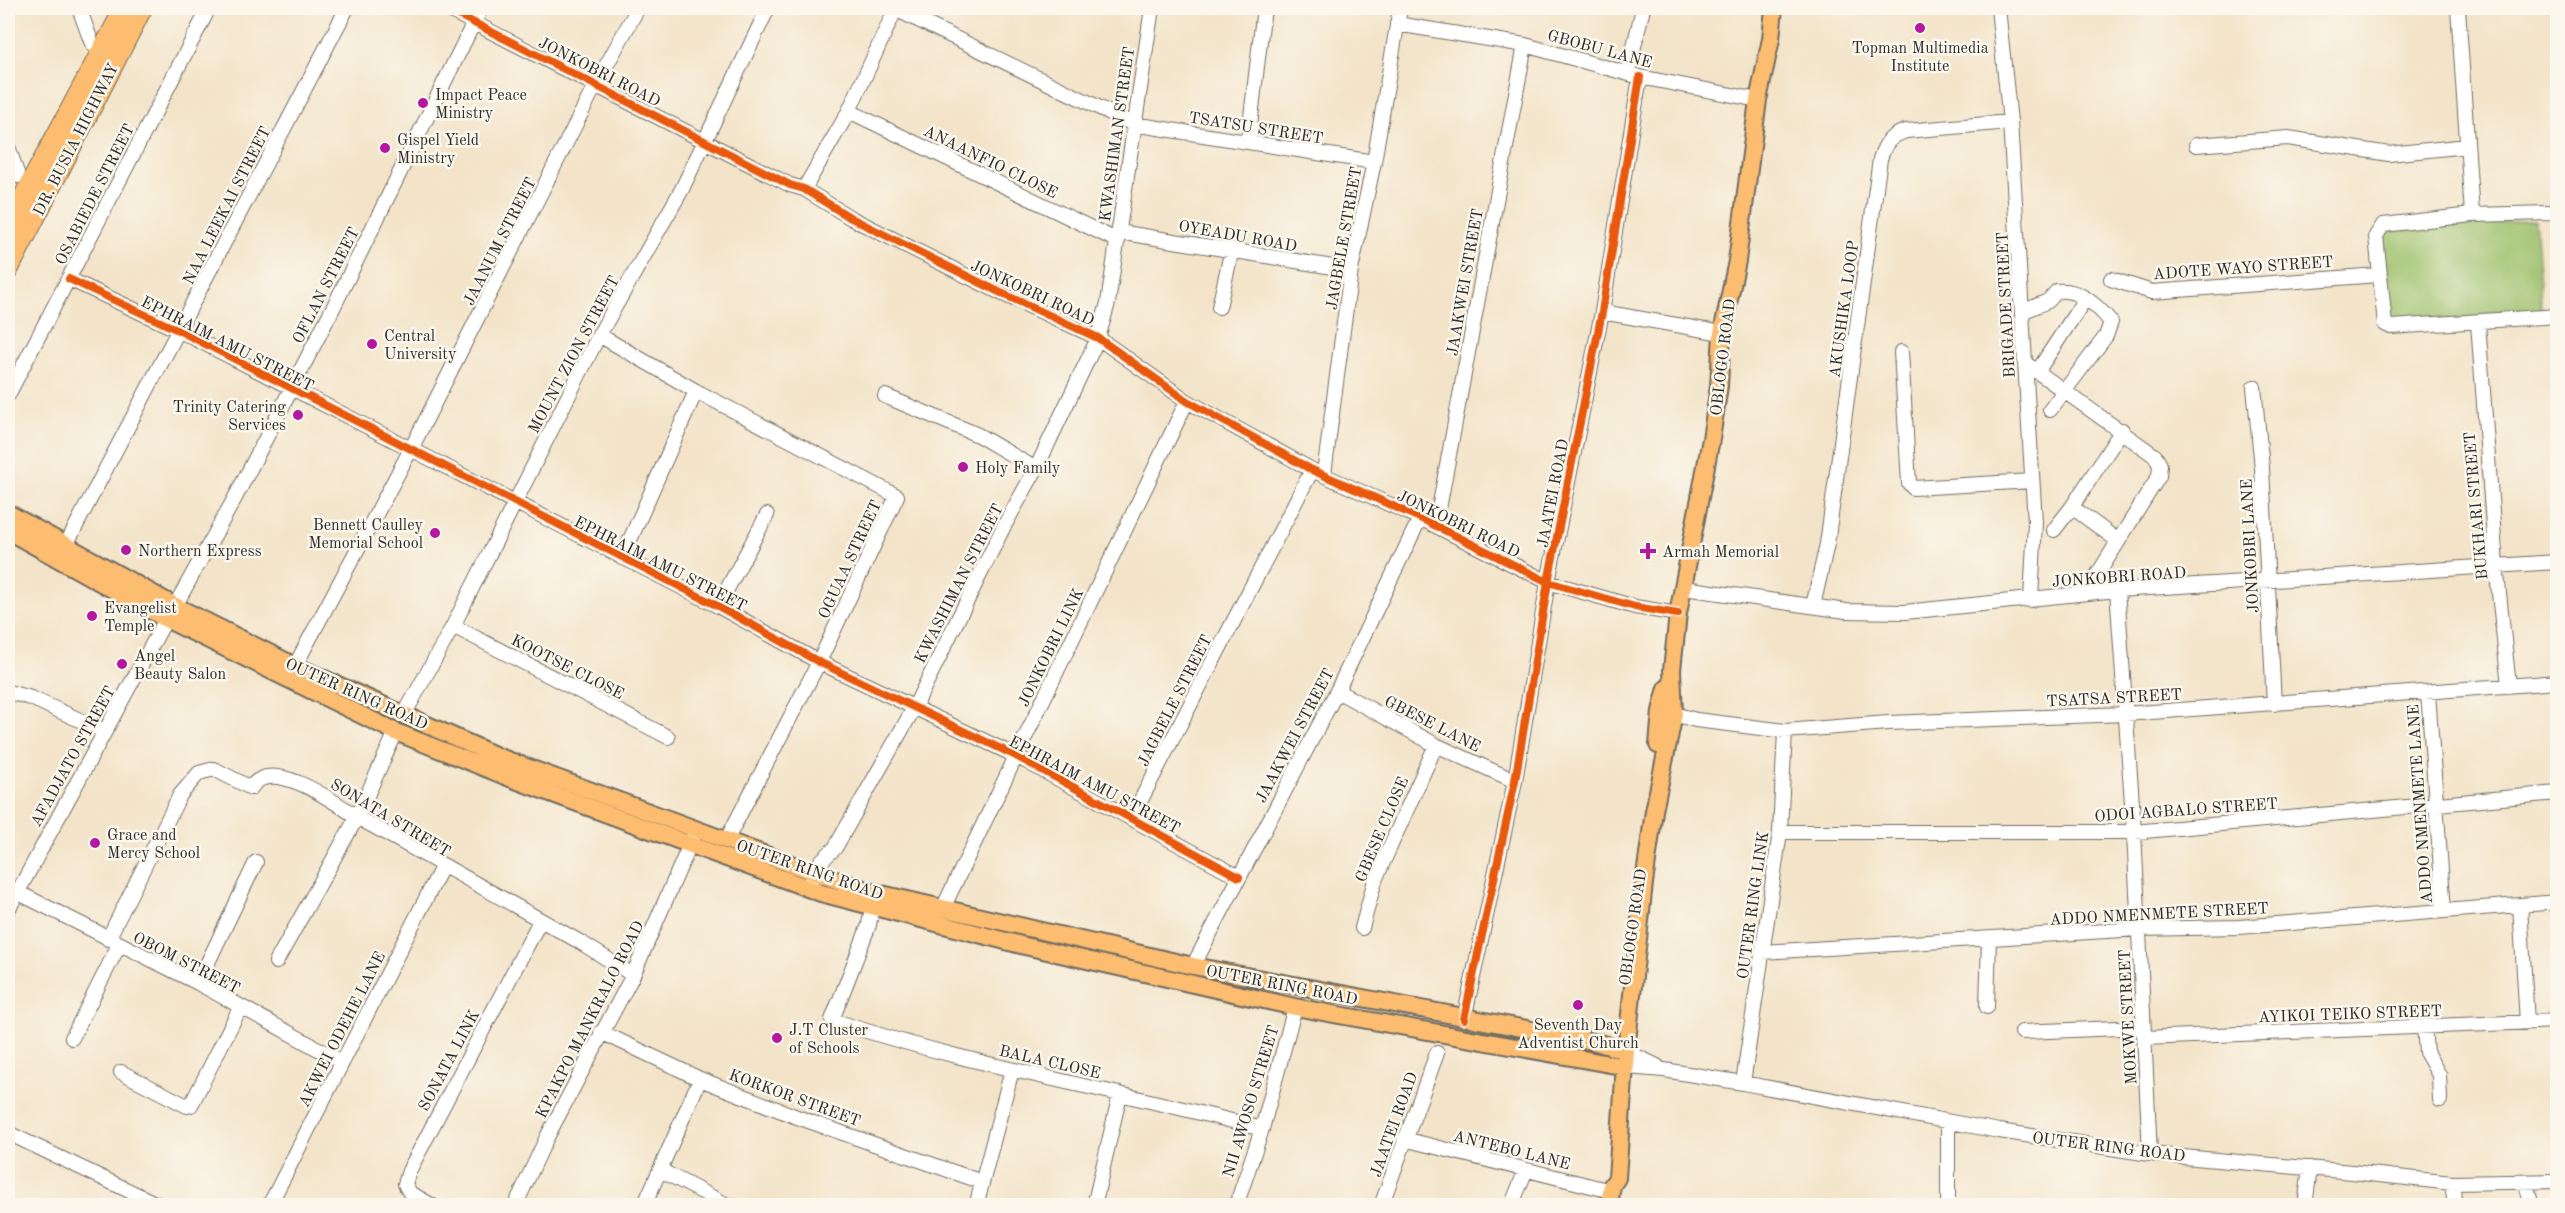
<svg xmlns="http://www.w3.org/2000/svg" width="2565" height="1213" font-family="'Old Standard TT',serif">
	<rect width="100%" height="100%" fill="#fbf7ec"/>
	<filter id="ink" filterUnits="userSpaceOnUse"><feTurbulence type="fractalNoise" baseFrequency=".0167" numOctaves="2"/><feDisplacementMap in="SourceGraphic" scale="12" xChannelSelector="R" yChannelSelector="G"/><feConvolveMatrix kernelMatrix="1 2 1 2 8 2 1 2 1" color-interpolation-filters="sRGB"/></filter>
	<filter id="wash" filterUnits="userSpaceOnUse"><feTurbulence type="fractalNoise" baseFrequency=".008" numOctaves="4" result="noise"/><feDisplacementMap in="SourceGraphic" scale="24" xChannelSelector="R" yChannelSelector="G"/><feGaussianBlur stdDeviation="1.35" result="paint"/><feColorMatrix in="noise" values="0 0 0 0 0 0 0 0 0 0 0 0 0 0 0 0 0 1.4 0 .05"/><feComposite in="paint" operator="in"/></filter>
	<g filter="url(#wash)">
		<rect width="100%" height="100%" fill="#f3e4c9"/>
		<path fill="#9cc06a" stroke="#64764a" stroke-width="1.5" d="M2535 220 2542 313 2388 324 2381 231Z"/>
	</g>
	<g filter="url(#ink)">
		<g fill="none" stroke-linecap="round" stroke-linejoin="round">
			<g stroke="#716c62" stroke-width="16">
				<path id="minor" d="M79 8 91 41 101 55
					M445 8 790 185 804 189 851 218 1003 294 1098 338 1187 401 1312 470 1420 518 1548 582 1635 607 1678 614
					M893 8 1133 124 1374 162
					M1998 8 2010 122 2035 522 2031 600
					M2458 8 2472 215
					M1397 24 1525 45 1640 77 1758 100
					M1628 72 1643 8
					M849 111 1118 241
					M1248 142 1264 8
					M2196 145 2288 138 2389 154 2467 146
					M8 146 18 176
					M804 189 849 111 896 8
					M2558 217 2552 213 2472 215 2383 225 2376 236 2385 324 2391 327 2558 316
					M1119 232 1351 270
					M69 279 180 331 411 449 718 606 819 662 1016 756 1239 877
					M2111 279 2152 292 2378 275
					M1219 307 1232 249
					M1602 312 1722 333
					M2022 312 2048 301 2057 291C2078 288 2098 306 2111 322L2106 336 2050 410
					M2478 323 2496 565 2509 686
					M599 335 696 391 897 496 819 662 726 841
					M1901 352 1909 483 1913 488 2032 481
					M2025 363 2155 456 2160 465 2159 476 2086 593
					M2037 372 2085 299
					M2254 387 2262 468 2274 704
					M8 395 209 8
					M885 396 978 435 1036 469
					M1324 474 1351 270 1374 162 1400 8
					M2072 507 2117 540
					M1436 525 1525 45
					M2054 530 2072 507 2122 430
					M66 545 347 8
					M622 558 696 391
					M1684 588 1846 611 1905 612 2117 590 2558 562
					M2117 590 2134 832 2150 1154
					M175 606 236 496 334 306 481 8
					M718 606 767 515
					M1813 606 1827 544 1880 159C1885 143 1890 136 1906 131L2010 122
					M453 626 668 737
					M295 666 411 449 596 84 638 8
					M1337 691 1436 745 1515 781
					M8 692 31 698 104 731
					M2428 693 2444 911
					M1666 712 1696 720 1785 731 1888 723 2125 714 2558 682
					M404 715 453 626 599 335 681 191 768 8
					M1131 819 1312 470
					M1780 832H2134L2558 793
					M810 882 821 861 835 848 914 708 1004 526 1036 469 1098 338 1108 303 1152 8
					M17 892 198 983 342 1062
					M2520 905 2527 1023
					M872 907 869 925 832 1020C973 1067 1120 1090 1262 1129
					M943 908 1187 401
					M8 910 166 619
					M1362 928 1375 880 1436 745
					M108 939 180 795 199 773 214 769 251 788C270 755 336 803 357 817L580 942 633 975
					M1762 952 2139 929 2239 927 2558 902
					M276 962 357 817 396 732
					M1193 966 1337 691 1420 518
					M198 983 256 862
					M1987 1007 1989 939
					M1464 1019 1515 781 1548 582 1602 312 1640 77
					M2424 1026 2426 1052 2439 1075 2440 1100
					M601 1032 700 1079 797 1117 982 1182
					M2022 1032 2143 1027
					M72 1038 119 945
					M2144 1038 2558 1021
					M1626 1051 1657 1066
					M1626 1067 1664 1070 1743 1083 1999 1131 2150 1154 2352 1172 2452 1183 2558 1181
					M121 1072 187 1106 191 1105 240 1008
					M1743 1083 1780 832 1785 731
					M1948 1122V1206
					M8 1133 161 1206
					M1404 1139 1611 1191
					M660 1170 729 1206
					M2452 1183 2455 1206
					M2526 1184 2532 1206
					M269 1206 442 867
					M433 1206 410 1193 405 1184 409 1171 540 921
					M515 1206 547 1137 633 975 694 835
					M644 1206 700 1079
					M976 1206 1012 1070
					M1094 1206 1120 1094
					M1236 1206 1262 1129 1295 1007
					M1381 1206 1437 1053
					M1511 1206 1526 1170
					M2305 1206 2310 1168"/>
			</g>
			<g stroke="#716c62" stroke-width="20">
				<path id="major" d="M8 513 175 606 295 666 499 757 815 873 873 892 1193 966 1596 1042 1626 1051
					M8 531 166 619 396 732 510 778 821 893 1025 946 1295 1007 1626 1067
					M1658 745 1661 711 1667 688
					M1609 1206 1612 1185 1617 1178 1626 1051 1644 883 1654 811 1674 714 1672 670 1678 614 1711 439 1719 386 1722 333 1737 261 1758 100 1771 39 1774 8"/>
			</g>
			<g stroke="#716c62" stroke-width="22">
				<path id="highway" d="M8 226 125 8
					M8 270 142 8"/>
			</g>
			<use href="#minor" stroke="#fff" stroke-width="14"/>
			<use href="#major" stroke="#fcbd6f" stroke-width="16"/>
			<use href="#highway" stroke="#fcbd6f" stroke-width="20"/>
			<g stroke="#fbf7ec" stroke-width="11">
				<path id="cycleway" d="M445 8 790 185 804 189 851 218 1003 294 1098 338 1187 401 1312 470 1420 518 1548 582 1635 607 1678 614
					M69 279 180 331 411 449 718 606 819 662 1016 756 1239 877
					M1464 1019 1515 781 1548 582 1602 312 1640 77"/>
			</g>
			<use href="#cycleway" stroke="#e8590c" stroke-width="8"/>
		</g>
	</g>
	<g fill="#b5179e" stroke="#fbf7ec" stroke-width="2">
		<circle cx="1920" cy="28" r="6"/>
		<circle cx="423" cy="103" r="6"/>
		<circle cx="385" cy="148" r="6"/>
		<circle cx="372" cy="344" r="6"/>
		<circle cx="298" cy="415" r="6"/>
		<circle cx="963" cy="467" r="6"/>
		<circle cx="435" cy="533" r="6"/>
		<circle cx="126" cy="550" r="6"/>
		<path d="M1645 542h6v6h6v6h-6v6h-6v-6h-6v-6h6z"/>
		<circle cx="92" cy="616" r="6"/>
		<circle cx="122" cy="664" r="6"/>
		<circle cx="95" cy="843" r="6"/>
		<circle cx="1578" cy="1005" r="6"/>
		<circle cx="777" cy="1038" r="6"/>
	</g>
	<g text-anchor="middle" stroke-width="5" stroke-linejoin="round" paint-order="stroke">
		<g font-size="16" fill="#2b2b2b" stroke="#fbf7ec" text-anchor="start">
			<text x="1920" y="53" text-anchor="middle">Topman Multimedia<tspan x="1920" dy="18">Institute</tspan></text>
			<text x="435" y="100">Impact Peace<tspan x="435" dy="18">Ministry</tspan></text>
			<text x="397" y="145">Gispel Yield<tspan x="397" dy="18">Ministry</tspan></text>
			<text x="384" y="341">Central<tspan x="384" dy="18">University</tspan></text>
			<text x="286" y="412" text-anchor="end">Trinity Catering<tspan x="286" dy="18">Services</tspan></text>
			<text x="975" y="473">Holy Family</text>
			<text x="423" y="530" text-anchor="end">Bennett Caulley<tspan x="423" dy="18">Memorial School</tspan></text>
			<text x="138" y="556">Northern Express</text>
			<text x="1662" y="557">Armah Memorial</text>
			<text x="104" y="613">Evangelist<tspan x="104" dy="18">Temple</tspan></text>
			<text x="134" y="661">Angel<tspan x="134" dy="18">Beauty Salon</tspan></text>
			<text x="107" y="840">Grace and<tspan x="107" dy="18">Mercy School</tspan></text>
			<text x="1578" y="1030" text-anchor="middle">Seventh Day<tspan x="1578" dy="18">Adventist Church</tspan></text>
			<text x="789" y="1035">J.T Cluster<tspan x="789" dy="18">of Schools</tspan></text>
		</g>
		<g font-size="16" fill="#2b2b2b" stroke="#fbf7ec">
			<text transform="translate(1600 48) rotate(15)" y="6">GBOBU LANE</text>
			<text transform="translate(600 71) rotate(27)" y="6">JONKOBRI ROAD</text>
			<text transform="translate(1256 127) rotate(9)" y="6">TSATSU STREET</text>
			<text transform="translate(1116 134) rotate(-82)" y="6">KWASHIMAN STREET</text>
			<text transform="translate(75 139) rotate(-63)" y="6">DR. BUSIA HIGHWAY</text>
			<text transform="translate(991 161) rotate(26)" y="6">ANAANFIO CLOSE</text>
			<text transform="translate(94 194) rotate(-63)" y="6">OSABIEDE STREET</text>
			<text transform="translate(226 205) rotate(-63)" y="6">NAA LEEKAI STREET</text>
			<text transform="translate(1238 235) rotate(10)" y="6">OYEADU ROAD</text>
			<text transform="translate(1343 238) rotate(-80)" y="6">JAGBELE STREET</text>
			<text transform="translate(499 241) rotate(-63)" y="6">JAANUM STREET</text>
			<text transform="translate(2243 267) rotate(-4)" y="6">ADOTE WAYO STREET</text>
			<text transform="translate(1464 282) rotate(-80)" y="6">JAAKWEI STREET</text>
			<text transform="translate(325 285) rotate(-63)" y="6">OFLAN STREET</text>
			<text transform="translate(1033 292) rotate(25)" y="6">JONKOBRI ROAD</text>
			<text transform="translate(2005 305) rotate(-93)" y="6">BRIGADE STREET</text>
			<text transform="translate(1843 309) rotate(-82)" y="6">AKUSHIKA LOOP</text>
			<text transform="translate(228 343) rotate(27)" y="6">EPHRAIM AMU STREET</text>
			<text transform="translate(573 354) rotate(-62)" y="6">MOUNT ZION STREET</text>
			<text transform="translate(1722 357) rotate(-83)" y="6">OBLOGO ROAD</text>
			<text transform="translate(1552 493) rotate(-79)" y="6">JAATEI ROAD</text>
			<text transform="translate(2475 506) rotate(-95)" y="6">BUKHARI STREET</text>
			<text transform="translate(1459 523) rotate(26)" y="6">JONKOBRI ROAD</text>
			<text transform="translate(2249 546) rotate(-93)" y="6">JONKOBRI LANE</text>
			<text transform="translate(849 559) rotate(-65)" y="6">OGUAA STREET</text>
			<text transform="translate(661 563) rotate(27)" y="6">EPHRAIM AMU STREET</text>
			<text transform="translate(2119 576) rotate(-4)" y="6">JONKOBRI ROAD</text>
			<text transform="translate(958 583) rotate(-63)" y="6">KWASHIMAN STREET</text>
			<text transform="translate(1050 647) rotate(-64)" y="6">JONKOBRI LINK</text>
			<text transform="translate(568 666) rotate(27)" y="6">KOOTSE CLOSE</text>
			<text transform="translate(357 693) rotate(24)" y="6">OUTER RING ROAD</text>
			<text transform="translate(2114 697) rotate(-3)" y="6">TSATSA STREET</text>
			<text transform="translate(1174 700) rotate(-63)" y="6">JAGBELE STREET</text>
			<text transform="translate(1433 723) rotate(27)" y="6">GBESE LANE</text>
			<text transform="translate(1294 735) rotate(-62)" y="6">JAAKWEI STREET</text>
			<text transform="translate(72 756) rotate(-61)" y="6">AFADJATO STREET</text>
			<text transform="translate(1095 784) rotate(28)" y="6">EPHRAIM AMU STREET</text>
			<text transform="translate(2419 804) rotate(-94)" y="6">ADDO NMENMETE LANE</text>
			<text transform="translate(2186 809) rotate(-4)" y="6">ODOI AGBALO STREET</text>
			<text transform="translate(391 817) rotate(31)" y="6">SONATA STREET</text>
			<text transform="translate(1381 829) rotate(-67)" y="6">GBESE CLOSE</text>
			<text transform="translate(810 869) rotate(19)" y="6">OUTER RING ROAD</text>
			<text transform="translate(1752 905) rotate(-82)" y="6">OUTER RING LINK</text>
			<text transform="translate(2159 913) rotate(-3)" y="6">ADDO NMENMETE STREET</text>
			<text transform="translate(1632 927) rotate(-82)" y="6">OBLOGO ROAD</text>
			<text transform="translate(187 962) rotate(27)" y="6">OBOM STREET</text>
			<text transform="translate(1282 984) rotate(11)" y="6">OUTER RING ROAD</text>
			<text transform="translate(2350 1013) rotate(-2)" y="6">AYIKOI TEIKO STREET</text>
			<text transform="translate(2127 1017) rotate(-93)" y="6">MOKWE STREET</text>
			<text transform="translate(589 1019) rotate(-63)" y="6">KPAKPO MANKRALO ROAD</text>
			<text transform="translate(341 1029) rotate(-63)" y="6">AKWEI ODEHE LANE</text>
			<text transform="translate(448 1060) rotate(-62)" y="6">SONATA LINK</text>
			<text transform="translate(1050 1061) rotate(13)" y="6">BALA CLOSE</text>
			<text transform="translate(795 1097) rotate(20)" y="6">KORKOR STREET</text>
			<text transform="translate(1250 1101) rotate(-73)" y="6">NII AWOSO STREET</text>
			<text transform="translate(1393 1124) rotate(-70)" y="6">JAATEI ROAD</text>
			<text transform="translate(2109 1146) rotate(7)" y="6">OUTER RING ROAD</text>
			<text transform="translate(1512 1149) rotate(14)" y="6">ANTEBO LANE</text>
		</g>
	</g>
	<rect width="2565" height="1213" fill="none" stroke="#fbf7ec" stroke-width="30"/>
</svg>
